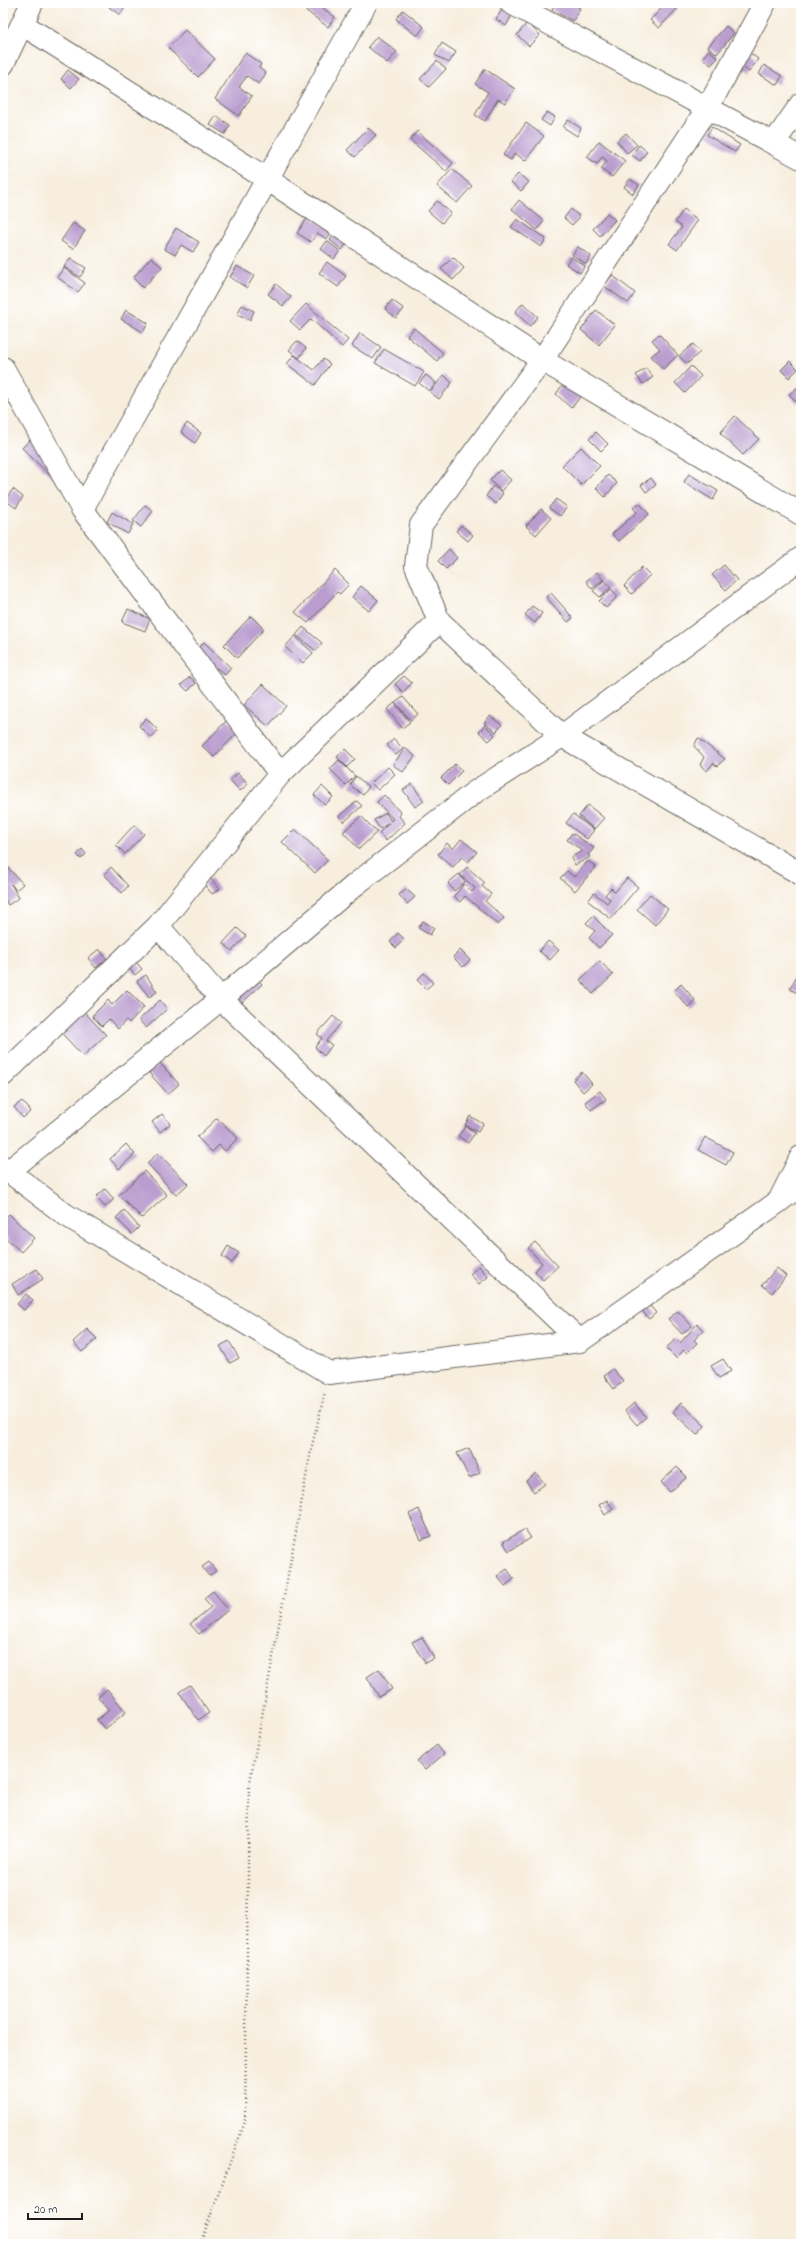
<svg xmlns="http://www.w3.org/2000/svg" width="804" height="2247" font-family="'Indie Flower',sans-serif">
	<rect width="100%" height="100%" fill="#fff"/>
	<filter id="ink" filterUnits="userSpaceOnUse"><feTurbulence type="fractalNoise" baseFrequency=".025" numOctaves="2"/><feDisplacementMap in="SourceGraphic" scale="8" xChannelSelector="R" yChannelSelector="G"/><feConvolveMatrix kernelMatrix="1 2 1 2 8 2 1 2 1" color-interpolation-filters="sRGB"/></filter>
	<filter id="wash" filterUnits="userSpaceOnUse"><feTurbulence type="fractalNoise" baseFrequency=".012" numOctaves="4" result="noise"/><feDisplacementMap in="SourceGraphic" scale="16" xChannelSelector="R" yChannelSelector="G"/><feGaussianBlur stdDeviation="0.9" result="paint"/><feColorMatrix in="noise" values="0 0 0 0 0 0 0 0 0 0 0 0 0 0 0 0 0 1.4 0 .05"/><feComposite in="paint" operator="in"/></filter>
	<g filter="url(#wash)">
		<rect width="100%" height="100%" fill="#f7eede"/>
		<g id="blocks">
			<path fill="#ba9dcf" d="M112 3H125L127 4 120 15 109 7Z
				M304 3H316L335 17 328 27 301 7Z
				M555 3H570L580 8 573 21 552 10Z
				M654 3H672L678 8 659 28 650 20 661 9Z
				M503 8 512 15 506 26 496 19Z
				M403 10 424 27 417 36 396 19Z
				M527 23 540 35 529 46 517 35Z
				M726 26 734 33 717 54 708 47Z
				M185 30 215 59 198 77 168 48Z
				M377 36 397 52 387 63 368 47Z
				M442 43 456 52 449 63 435 55Z
				M709 50 718 58 711 65 702 58Z
				M746 50 758 59 749 72 737 62Z
				M245 53 261 64 259 68 266 73 259 84 247 76 239 87 252 96 239 116 215 99Z
				M437 61 446 69 429 87 420 79Z
				M764 65 782 76 777 85 759 74Z
				M485 69 515 89 505 103 498 99 485 121 475 115 488 92 475 84Z
				M68 70 79 79 71 88 61 79Z
				M547 112 555 117 550 126 541 120Z
				M216 116 230 125 225 134 210 125Z
				M568 120 581 128 577 136 563 127Z
				M526 123 544 136 525 161 515 153 511 160 503 155Z
				M712 127 740 145 735 152 707 135Z
				M368 128 376 135 355 157 347 150Z
				M417 131 453 163 446 171 410 140Z
				M626 133 637 145 627 153 617 141Z
				M599 141 625 161 612 177 601 169 607 161 602 157 597 164 587 157Z
				M639 145 647 151 640 161 632 155Z
				M452 169 472 186 457 203 437 186Z
				M518 174 529 182 521 191 511 182Z
				M630 179 639 185 633 194 624 187Z
				M519 200 544 221 537 230 512 209Z
				M437 201 451 213 442 223 428 211Z
				M571 209 580 217 572 225 564 218Z
				M684 209 698 220 677 250 669 244 682 227 675 222Z
				M607 213 615 220 600 236 593 229Z
				M309 216 332 232 327 239 317 233 311 242 297 233Z
				M517 219 546 239 541 247 511 227Z
				M73 223 85 231 73 249 61 241Z
				M176 228 199 242 193 252 181 245 175 255 164 249Z
				M335 234 347 243 342 250 330 240Z
				M327 241 340 251 334 259 321 249Z
				M578 247 591 256 586 264 572 255Z
				M151 257 162 267 143 288 133 278Z
				M453 257 464 268 453 280 441 269Z
				M571 257 585 266 580 273 566 264Z
				M70 258 86 268 80 277 64 267Z
				M327 262 346 276 338 287 319 273Z
				M237 266 254 276 247 288 230 277Z
				M64 268 85 283 78 292 57 277Z
				M612 275 635 293 628 303 604 286Z
				M276 284 291 297 283 306 268 294Z
				M392 300 404 309 396 318 385 309Z
				M523 303 538 317 530 326 515 312Z
				M306 304 348 340 342 347 311 319 300 330 290 321Z
				M242 305 254 311 250 320 237 314Z
				M126 310 148 323 143 332 121 319Z
				M596 310 615 325 599 345 581 330Z
				M414 328 443 353 437 361 407 336Z
				M360 333 381 347 373 359 352 346Z
				M659 334 678 355 663 369 651 356 660 349 652 340Z
				M297 341 306 348 299 358 289 350Z
				M693 344 700 352 687 364 679 356Z
				M384 349 424 372 415 386 375 363Z
				M294 355 314 370 323 359 330 364 315 385 287 364Z
				M790 361 798 369 789 378 781 370Z
				M691 366 701 376 685 393 675 383Z
				M646 368 653 377 643 384 636 375Z
				M426 375 436 383 429 391 419 383Z
				M444 375 452 383 439 399 430 392Z
				M566 380 582 395 571 408 556 394Z
				M801 385V400L797 403 789 394Z
				M735 416 759 439 743 455 720 433Z
				M187 423 201 433 195 443 181 432Z
				M596 432 608 444 601 451 589 439Z
				M30 440 69 477 61 486 22 448Z
				M581 447 600 466 581 485 562 466Z
				M500 470 511 480 501 491 490 480Z
				M689 474 718 491 713 500 684 482Z
				M608 475 617 483 605 497 596 488Z
				M651 478 656 485 646 492 641 485Z
				M493 486 503 493 496 504 486 496Z
				M13 489 23 497 16 508 5 500Z
				M556 499 567 507 560 516 549 508Z
				M639 503 649 514 619 541 612 534 637 512 633 508Z
				M145 505 153 511 141 527 133 521Z
				M541 509 551 518 536 535 526 526Z
				M112 512 133 524 128 534 107 522Z
				M461 525 473 535 468 541 456 531Z
				M449 549 457 558 446 569 438 561Z
				M724 565 737 580 726 590 712 575Z
				M642 567 650 575 632 594 624 586Z
				M335 570 349 584 340 594 337 592 308 623 295 612Z
				M597 572 603 580 592 589 586 581Z
				M604 580 611 587 600 597 593 591Z
				M361 586 378 600 369 611 352 597Z
				M611 589 618 596 606 608 599 601Z
				M551 593 573 618 568 622 546 597Z
				M532 606 542 613 535 623 525 615Z
				M128 609 150 619 145 631 122 622Z
				M251 616 264 629 237 658 224 645Z
				M303 627 322 643 316 651 296 635Z
				M295 636 313 653 303 663 285 647Z
				M204 642 231 668 225 675 217 668 210 676 196 651Z
				M404 676 412 683 403 692 395 684Z
				M190 677 196 683 188 691 181 685Z
				M263 684 286 706 268 726 244 705Z
				M403 697 418 714 411 720 395 703Z
				M395 703 410 722 402 728 387 709Z
				M490 716 502 725 496 732 484 723Z
				M146 718 158 730 151 738 139 726Z
				M228 719 240 730 214 757 202 746Z
				M485 725 495 735 489 741 479 732Z
				M698 738 725 759 717 766 713 763 707 771 700 765 704 757 694 746Z
				M394 739 403 749 396 755 387 745Z
				M405 748 415 756 403 772 393 765Z
				M345 749 355 759 347 767 337 757Z
				M339 760 355 776 346 785 330 769Z
				M455 764 462 771 448 785 441 778Z
				M388 767 395 774 378 790 371 783Z
				M238 773 248 784 240 791 230 780Z
				M356 776 369 787 363 795 350 785Z
				M412 784 424 801 415 807 403 790Z
				M322 786 333 797 325 805 314 795Z
				M384 795 401 813 399 816 405 823 386 841 379 833 389 823 380 829 374 820 386 813 391 821 393 819 377 802Z
				M357 801 362 806 344 822 339 816Z
				M588 805 604 818 594 829 579 816Z
				M573 814 594 830 587 839 566 823Z
				M361 816 377 832 359 849 343 832Z
				M134 825 144 834 125 854 116 845Z
				M295 829 328 860 315 873 282 842Z
				M572 833 594 848 588 855 590 857 575 865 571 857 583 851 567 840Z
				M461 839 477 852 468 862 462 857 453 867 438 854 447 843 453 849Z
				M82 849 86 854 81 859 77 855Z
				M588 861 596 867 575 891 560 878 567 871 574 877Z
				M3 862 23 884 16 890 11 884 19 898 8 905 3 896Z
				M111 867 128 886 122 893 104 874Z
				M467 867 485 883 482 886 491 894 485 901 504 918 498 925 465 896 460 902 454 896 464 884 472 892 475 888 460 875Z
				M459 874 465 882 454 891 448 883Z
				M627 878 638 887 611 919 588 901 594 893 607 903 610 899 605 895 611 888 615 892Z
				M211 879 220 889 212 894 204 884Z
				M406 889 415 897 407 904 399 895Z
				M650 894 668 909 655 925 637 909Z
				M593 916 612 935 599 948 589 938 595 931 586 923Z
				M423 921 434 928 430 935 418 928Z
				M237 928 246 936 232 951 223 943Z
				M398 933 404 939 396 948 390 942Z
				M548 941 559 950 550 960 539 951Z
				M99 949 107 959 96 968 88 958Z
				M460 950 470 960 463 967 453 957Z
				M129 954 142 969 135 975 122 960Z
				M600 961 613 975 593 994 580 980Z
				M424 973 433 983 426 989 417 980Z
				M146 975 157 992 149 997 137 981Z
				M254 976 262 984 241 1004 233 997Z
				M796 977 801 979V995L790 989Z
				M681 984 695 1000 688 1007 674 991Z
				M127 990 144 1007 129 1023 126 1020 118 1029 109 1019 102 1026 92 1016 108 1000 112 1005Z
				M160 1000 167 1009 146 1028 139 1020Z
				M74 1001 106 1035 83 1056 51 1022Z
				M333 1016 341 1023 326 1041 332 1045 324 1056 315 1047 322 1038 317 1034Z
				M160 1063 179 1084 168 1094 149 1073Z
				M582 1072 592 1084 583 1092 573 1080Z
				M600 1091 606 1099 591 1110 585 1102Z
				M22 1101 31 1111 23 1118 14 1107Z
				M162 1114 170 1124 160 1132 152 1122Z
				M470 1116 483 1124 478 1132 465 1125Z
				M217 1118 238 1138 225 1151 219 1145 212 1152 197 1137Z
				M466 1126 475 1133 468 1143 458 1136Z
				M705 1137 733 1152 726 1165 698 1150Z
				M126 1144 135 1154 119 1169 110 1159Z
				M158 1153 188 1184 176 1195 147 1163Z
				M144 1171 167 1195 142 1218 119 1195Z
				M105 1189 114 1199 105 1207 96 1197Z
				M124 1210 139 1227 132 1234 116 1218Z
				M9 1214 34 1238 21 1252 3 1235V1220Z
				M535 1242 558 1266 543 1280 535 1271 542 1263 528 1248Z
				M228 1246 239 1253 232 1263 222 1256Z
				M479 1266 488 1277 479 1284 470 1274Z
				M777 1268 786 1276 772 1293 762 1285Z
				M37 1269 43 1279 18 1295 12 1284Z
				M26 1294 33 1300 24 1310 17 1304Z
				M646 1301 656 1313 649 1319 639 1307Z
				M678 1311 692 1326 682 1334 668 1319Z
				M697 1324 703 1330 694 1340 697 1343 687 1353 684 1350 676 1358 666 1348 676 1339 680 1343Z
				M87 1329 97 1339 82 1352 73 1342Z
				M229 1341 239 1358 230 1363 220 1346Z
				M723 1359 731 1371 719 1378 711 1366Z
				M613 1369 623 1381 614 1389 604 1376Z
				M634 1403 646 1417 637 1425 625 1411Z
				M681 1403 705 1426 697 1435 673 1412Z
				M469 1448 480 1473 469 1478 457 1453Z
				M677 1467 687 1477 670 1492 661 1482Z
				M536 1473 545 1484 534 1492 526 1481Z
				M607 1500 613 1509 605 1515 599 1505Z
				M419 1509 431 1536 421 1540 409 1514Z
				M525 1529 531 1538 509 1551 503 1542Z
				M209 1562 216 1571 209 1576 202 1567Z
				M507 1569 514 1579 505 1586 497 1576Z
				M213 1591 228 1610 199 1634 190 1624 211 1607 204 1598Z
				M422 1637 434 1658 425 1663 412 1642Z
				M379 1669 392 1689 379 1697 367 1677Z
				M190 1685 209 1713 198 1720 179 1692Z
				M107 1689 126 1712 105 1729 97 1720 109 1710 98 1697Z
				M437 1745 444 1754 425 1770 417 1761Z"/>
		</g>
	</g>
	<g filter="url(#ink)">
		<use href="#blocks" fill-opacity="0" stroke="#696660" stroke-width="1"/>
		<g fill="none" stroke-linecap="round" stroke-linejoin="round">
			<g stroke="#696660" stroke-width="24">
				<path id="minor" d="M511 3 801 158
					M765 3 707 109 542 360 421 525 416 566 439 621 562 736 801 874
					M22 24 267 179 542 360 801 514
					M3 64 32 3
					M774 143 801 104
					M3 368 82 509 280 774
					M82 509 366 3
					M158 926 221 999 580 1341
					M3 1075 158 926 280 774 439 621
					M3 1167 66 1215 329 1373 580 1341 778 1202 801 1184
					M9 1171 221 999 356 884 475 792 562 736 801 558
					M781 1197 801 1157"/>
			</g>
			<path stroke="#696660" stroke-width="2.5" stroke-dasharray="1 3" stroke-linecap="butt" d="M200 2244 245 2122 249 1787 311 1450 325 1392"/>
			<use href="#minor" stroke="#fff" stroke-width="22"/>
		</g>
	</g>
	<rect width="804" height="2247" fill="none" stroke="#fff" stroke-width="16"/>
	<path d="M28 2213v6h54v-6" fill="none" stroke="#1c1c1c" stroke-width="2"/>
	<text x="34" y="2213" font-size="12" fill="#1c1c1c" stroke="#ffffff" stroke-width="3" paint-order="stroke">20 m</text>
</svg>
